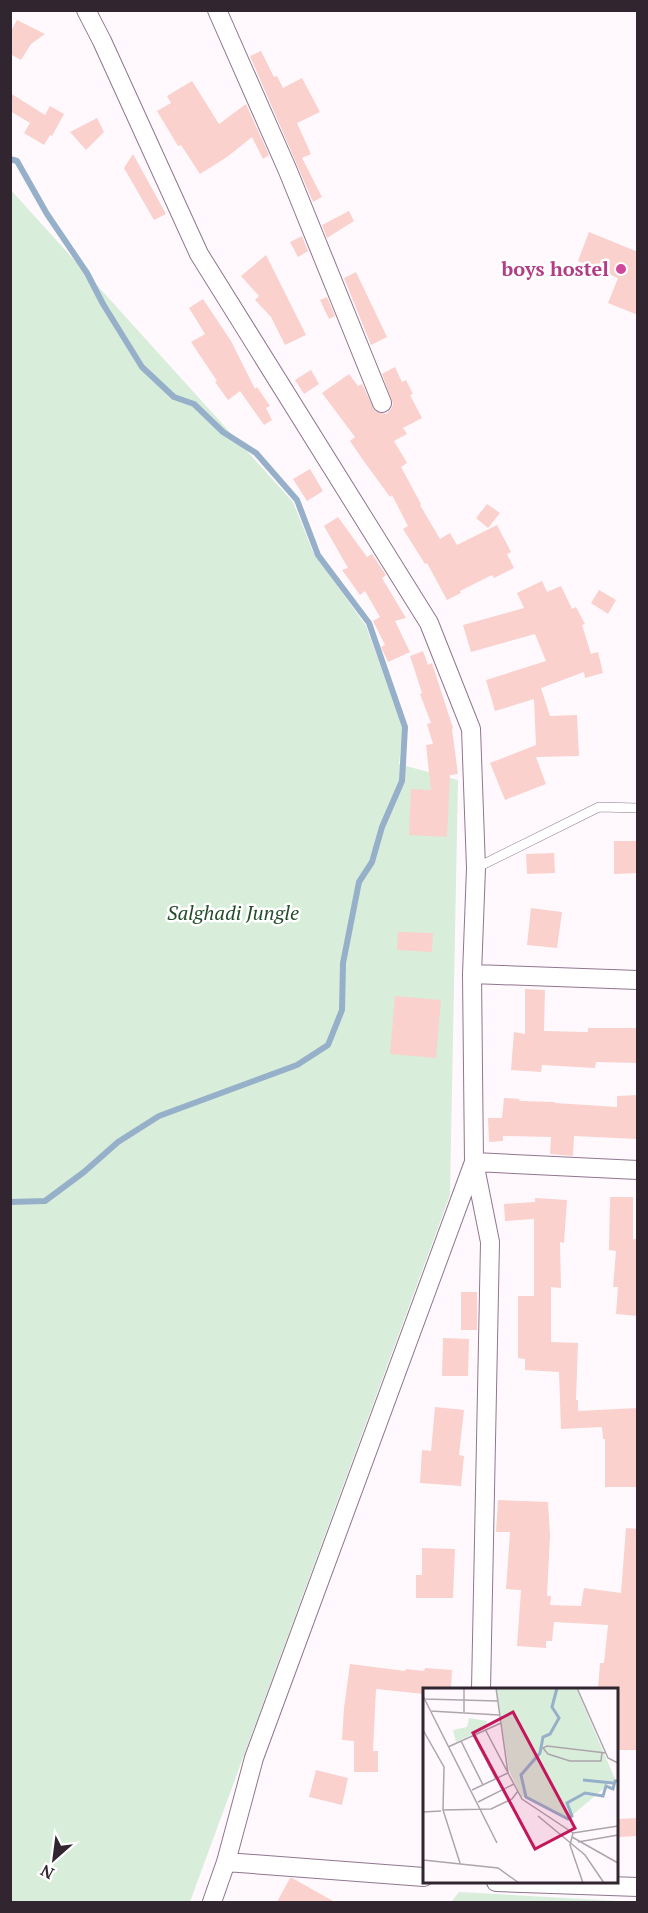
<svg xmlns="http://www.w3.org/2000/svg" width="648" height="1913" font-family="'PT Serif',serif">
	<rect width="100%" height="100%" fill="#fff9fe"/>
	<path fill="#d9eeda" d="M10 189 293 502 313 552 366 626 403 728 399 764 458 780 450 1195 190 1902H11Z
		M459 1892 637 1902H451Z"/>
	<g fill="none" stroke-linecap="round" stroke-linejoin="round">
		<path stroke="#97b0c9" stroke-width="6" d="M10 159 17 161 47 214 87 273 103 304 142 367 174 397 194 404 223 432 256 453 297 500 318 555 369 623 405 727 402 781 382 827 372 862 359 882 343 963 342 1010 328 1045 297 1065 159 1116 118 1142 84 1172 45 1201 10 1202"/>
	</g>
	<path fill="#fad1cc" d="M17 20 45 34 31 44 21 60 10 54V33Z
		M261 51 274 77 277 76 283 88 302 78 320 112 297 123 311 154 302 158 322 197 313 202 250 56Z
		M192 81 219 124 246 104 269 155 263 159 252 137 227 157 200 174 181 145 178 146 157 111 171 103 167 96Z
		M10 93 45 115 50 106 64 114 52 136 50 135 44 145 24 133 30 123 10 111Z
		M97 118 104 132 86 150 70 132Z
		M133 154 166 214 154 220 124 168Z
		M349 211 354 221 327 238 322 225Z
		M589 232 638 252V315L608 303 618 278 578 261Z
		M302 236 308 251 298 257 290 242Z
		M266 255 306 335 285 345 271 317 255 300 259 296 241 276Z
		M356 272 387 337 371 345 344 278Z
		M327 297 335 316 329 319 320 300Z
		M203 299 231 341 255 389 257 387 270 406 266 408 272 420 264 425 240 391 228 400 215 382 217 381 191 342 205 334 189 308Z
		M395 367 402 382 406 380 413 394 410 395 422 418 403 428 407 434 394 441 407 463 401 467 421 504 420 505 440 539 450 533 457 545 497 525 511 552 507 554 514 568 494 578 492 575 460 591 461 593 447 600 427 563 425 564 403 529 408 526 392 495 390 497 363 460 350 441 355 437 322 393 349 374 358 386 362 384 375 411 386 414 391 409 393 404 382 374Z
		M311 370 319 384 304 394 295 380Z
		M310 469 323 491 307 501 293 479Z
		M487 504 500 513 488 528 476 518Z
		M338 517 367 557 372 554 386 575 382 578 406 618 395 621 410 652 388 662 381 647 385 645 373 621 380 617 365 591 360 595 342 570 348 568 324 526Z
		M542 581 547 592 561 586 572 609 576 607 585 624 582 625 591 654 598 652 603 673 585 678 584 672 541 688 550 716 577 715 579 756 536 757 546 784 505 800 490 763 536 745 534 699 495 711 486 680 546 661 535 634 471 652 463 625 524 608 517 593Z
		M599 590 616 600 608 614 591 603Z
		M423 651 428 665 432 663 453 728 452 729 458 774 450 775 447 837 409 835 411 789 431 790 426 745 433 744 427 724 431 723 420 694 422 693 410 656Z
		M614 841H638V873L614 874Z
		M554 853 555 873 527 874 526 854Z
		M531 908 562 912 557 948 527 945Z
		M398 932 433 933 432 952 397 950Z
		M525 989 545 990 544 1031 588 1032V1028H638V1063L596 1062 595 1068 542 1065 541 1072 511 1070 514 1032 525 1034Z
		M395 996 441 1000 436 1058 390 1054Z
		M638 1095V1139L574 1136 573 1156 550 1154 551 1137 503 1136V1141L489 1142 488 1118H502L504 1098 520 1099 519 1101 555 1102V1103L617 1107V1096Z
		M610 1197H633V1239H638V1316L616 1314 618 1287H613L616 1251 609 1250Z
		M535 1198 567 1200 564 1243 560 1242 561 1288 551 1287V1342L578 1343 576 1400H578V1411L638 1408V1487H605V1439H603L602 1427 561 1429 559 1372 525 1370V1359L518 1358V1296H534V1219L505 1221 504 1204 535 1202Z
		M461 1292H477V1330H461Z
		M443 1338 469 1339 468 1376H442Z
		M435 1407 464 1410 459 1455 464 1456 461 1486 420 1483 422 1450 431 1451Z
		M498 1500 548 1502 550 1536 547 1596H551L550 1605 581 1606 584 1588 621 1593 626 1528 638 1529V1750H616V1689H598L600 1663H604L608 1625 554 1622 552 1641H546V1648L517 1646 521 1590 506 1589 510 1532H496Z
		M422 1548 455 1549 453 1598H416V1575H422Z
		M350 1664 405 1671 406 1669 424 1671 425 1668 452 1670 451 1689H424V1694L376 1689 373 1751H378V1772H354V1741L342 1740 344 1708Z
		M316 1770 348 1778 342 1805 309 1797Z
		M638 1818V1836L619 1837V1819Z
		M290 1878H292L335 1902H277Z"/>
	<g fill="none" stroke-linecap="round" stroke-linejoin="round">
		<g stroke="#90768e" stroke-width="10">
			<path id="service" d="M476 868 599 807 638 808"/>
		</g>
		<g stroke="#90768e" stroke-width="20">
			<path id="minor" d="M86 10 102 41 199 254 429 623 471 729 476 868 472 974 474 1162 254 1758 226 1862 212 1902
				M217 10 288 171 382 403
				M472 974 638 980
				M481 1690 490 1242 474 1162 638 1170
				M226 1862 424 1877
				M496 1882 638 1887"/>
		</g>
		<use href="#service" stroke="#fff" stroke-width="9"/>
		<use href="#minor" stroke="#fff" stroke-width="18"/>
	</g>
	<circle fill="#d1479c" stroke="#fff" stroke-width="2" cx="621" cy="269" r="6"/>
	<g text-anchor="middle" stroke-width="5" stroke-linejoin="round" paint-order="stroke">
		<g font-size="20" font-weight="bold" fill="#b23c85" stroke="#fff" text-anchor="end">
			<text x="609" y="276">boys hostel</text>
		</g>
		<g font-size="20" font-style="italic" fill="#234c29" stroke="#fff">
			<text x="233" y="920">Salghadi Jungle</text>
		</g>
	</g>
	<g transform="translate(423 1688)">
		<rect width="195" height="195" fill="#fff9fe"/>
		<path d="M73 0H153L192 91 146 130 98 108 86 82ZM46 30 64 33 63 40 33 54 30 42 44 39Z" fill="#d9eeda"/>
		<path fill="none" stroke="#97b0c9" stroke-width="3" d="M134 0 129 19 136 30 127 46 120 49 117 65 98 87 103 109 145 131 149 128 144 115 162 105 180 108 183 98 190 101 192 93H195M160 92 190 95"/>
		<path fill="none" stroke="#ada5ac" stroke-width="1.5" d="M73 0 85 85 99 111 150 145 147 157 160 195M154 0 185 70 195 75M0 8 74 155M1 11 75 13M7 23 76 27M41 24V0M0 42 21 79 20 122 37 175M50 47 73 91M38 53 60 97M25 59 78 35M179 64 178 73H147L125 66 120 60 124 58 183 65M195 95V124M49 102 85 85 62 41M55 114 91 96M20 122 68 121 89 111 95 103M0 124 18 123M115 128 162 167 181 195M150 145 195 138M149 149 195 175M155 154 195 147M0 172 75 180 96 195"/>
		<path fill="#c2185b" fill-opacity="0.15" stroke="#c2185b" stroke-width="3" d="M90 24 152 140 112 161 50 45Z"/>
		<rect width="195" height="195" fill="none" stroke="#312630" stroke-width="3"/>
	</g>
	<rect width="648" height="1913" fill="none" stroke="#312630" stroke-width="24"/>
	<g transform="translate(54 1859) rotate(208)" stroke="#ffffff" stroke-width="4.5" paint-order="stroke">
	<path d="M0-4.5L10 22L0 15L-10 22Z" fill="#312630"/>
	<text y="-9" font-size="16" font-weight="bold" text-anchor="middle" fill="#312630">N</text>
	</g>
</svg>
